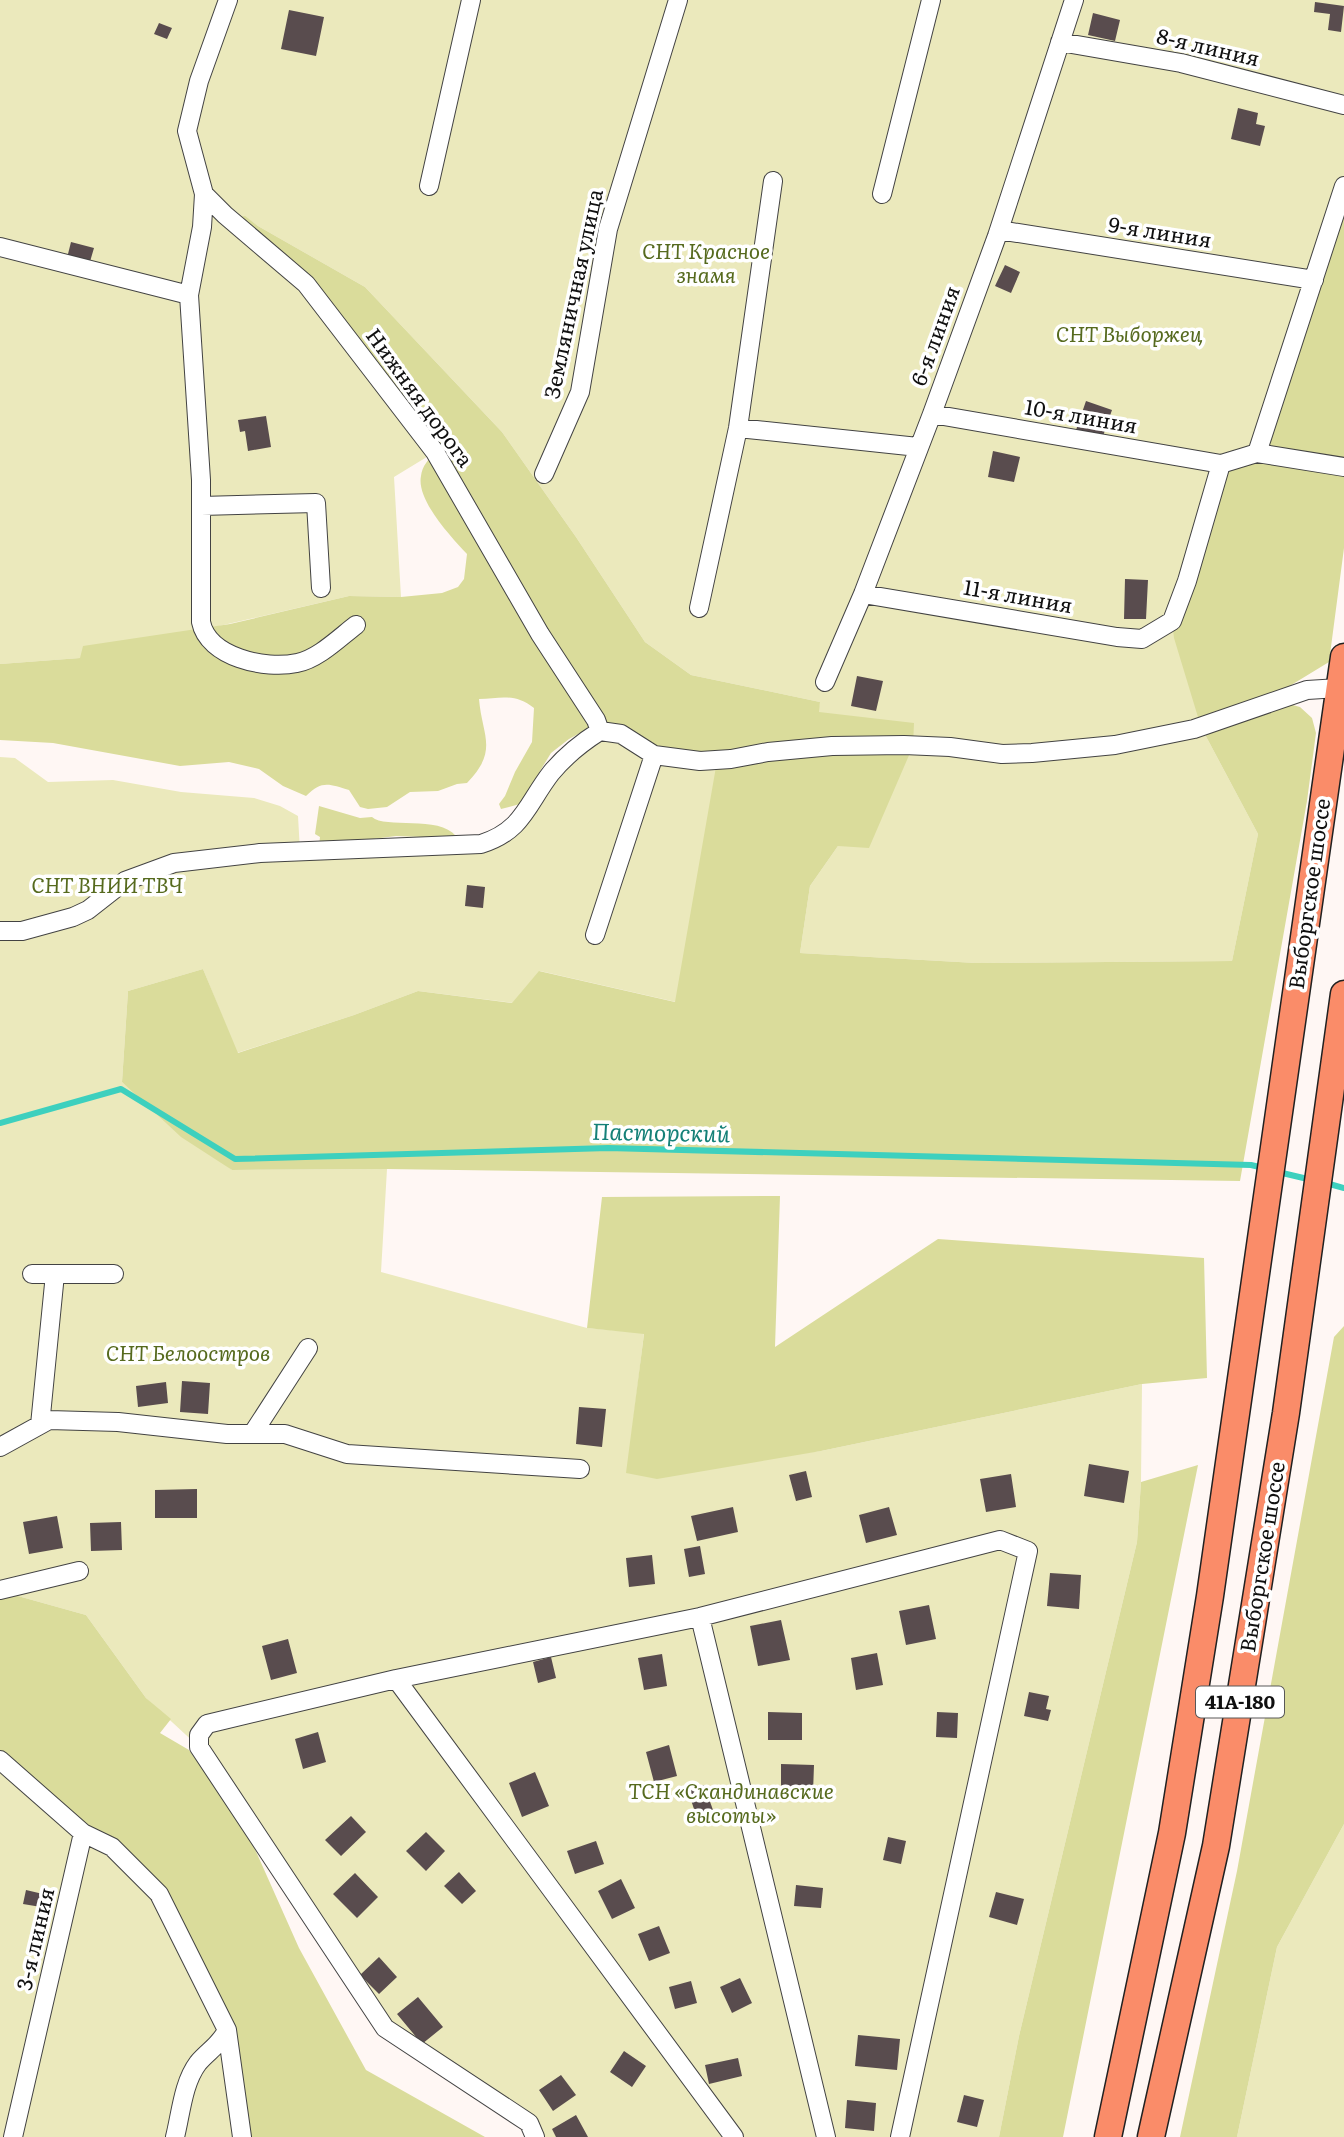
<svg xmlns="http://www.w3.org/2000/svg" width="1344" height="2137" font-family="Literata,serif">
	<rect width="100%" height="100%" fill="#fff7f4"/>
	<path fill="#ebe9bc" d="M0 0H1344V187L1201 727 1258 834 1232 961 976 963 800 953 810 886 838 846 818 711 820 702 691 675 645 642 576 537 502 432 365 287 258 226 244 216 306 284 435 452 394 477 401 597 349 596 80 658 0 664Z
		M597 733 718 761 676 1002 540 971 513 1003 418 991 354 1015 237 1053 203 969 128 991 122 1082 232 1170 387 1169 381 1272 587 1328 644 1333 627 1473 821 1451 1142 1384 1141 1482 1137 1542 1019 2036 999 2137H535L385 2028 199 1747 146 1698 86 1615 0 1591V757L15 758 48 782 113 780 181 792 254 798 280 806 298 816 300 851 491 841Z
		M0 1760 159 1894 227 2033 242 2137H0Z
		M1344 1824V2137H1237L1277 1947Z"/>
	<path fill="#dadc9b" d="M1344 187V548L1329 662 1288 687 1289 704 1300 707 1312 718 1316 733 1307 801 1240 1181 387 1169 232 1170 181 1137 122 1082 128 991 203 969 238 1053 354 1015 418 991 512 1003 539 971 675 1002 717 761H700L591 727 569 739 551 753 520 804 501 809 499 804 505 796 515 772 532 742 534 708C515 693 501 698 479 699 482 736 499 750 467 783L457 784 438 791 410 792 387 807 368 809 360 807 349 790C329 784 322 780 306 796L283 786 259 769 229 762 180 766 53 743 0 740V664L80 658 83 646 230 624 349 596 401 597 442 593 458 587 464 579 467 554C452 538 416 500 421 476 422 466 429 459 435 452L306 284 229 219 245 216 258 226 365 287 502 432 576 537 645 642 691 675 820 702 819 712 914 723 913 746 869 848 838 846 810 886 800 953 976 963 1232 961 1258 834 1201 727 1174 638 1172 621 1219 471 1251 455Z
		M319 806 360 818 372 817C385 829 439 815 456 836L448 838 396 836 319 846 320 837 315 834Z
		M780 1196 775 1347 938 1239 1204 1258 1207 1378 1142 1384 821 1451 657 1479 626 1473 644 1334 587 1328 602 1197Z
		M1344 1326V1824L1277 1947 1237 2137H1180L1237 1871 1334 1337Z
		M1198 1465 1063 2137H999L1019 2036 1137 1542 1141 1482Z
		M0 1591 86 1615 146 1698 171 1719 160 1733 189 1750 246 1829 299 1948 366 2070 485 2137H242L227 2033 159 1894 0 1760Z"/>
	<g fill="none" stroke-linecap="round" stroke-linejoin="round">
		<path stroke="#3dd0be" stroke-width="6" d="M0 1123 121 1089 235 1159 608 1148 1251 1165 1264 1168
			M1278 1172 1312 1180
			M1326 1183 1344 1188"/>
	</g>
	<path fill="#594c4e" d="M1315 2 1344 6 1341 32 1328 30 1330 14 1314 12Z
		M289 10 324 17 316 56 281 49Z
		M1093 13 1120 20 1115 41 1088 35Z
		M159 23 172 28 167 39 154 34Z
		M1238 108 1258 113 1256 124 1265 126 1260 146 1231 139Z
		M71 242 94 248 89 265 67 258Z
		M1005 265 1020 272 1011 293 995 286Z
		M1086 401 1112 410 1102 439 1076 430Z
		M266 416 271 447 248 451 245 431 240 432 238 420Z
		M993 451 1020 457 1014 482 988 477Z
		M1125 579 1148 580 1146 619H1124Z
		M857 676 883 681 876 711 851 706Z
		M467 885 485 887 483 908 465 906Z
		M182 1381 210 1383 208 1414 180 1412Z
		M166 1382 168 1403 138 1407 136 1386Z
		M579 1407 606 1409 602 1447 576 1444Z
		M1089 1464 1129 1471 1124 1503 1084 1496Z
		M806 1471 812 1497 796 1501 789 1475Z
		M1011 1474 1016 1507 986 1512 980 1479Z
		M197 1489V1518H155V1490Z
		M733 1507 738 1532 697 1541 691 1516Z
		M889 1507 897 1535 866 1543 859 1515Z
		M57 1516 63 1548 29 1554 23 1522Z
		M121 1522 122 1550 91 1551 90 1523Z
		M700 1546 705 1574 689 1577 684 1549Z
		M652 1555 655 1584 629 1587 626 1558Z
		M1050 1573 1081 1575 1079 1609 1047 1606Z
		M929 1605 936 1639 906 1645 899 1611Z
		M781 1620 790 1660 758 1666 750 1626Z
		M288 1639 297 1673 271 1680 262 1646Z
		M877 1653 883 1685 856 1690 851 1658Z
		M662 1654 667 1686 644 1690 638 1658Z
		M551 1657 556 1678 538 1683 533 1662Z
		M1029 1692 1049 1696 1046 1709 1051 1710 1048 1721 1024 1716Z
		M768 1712 802 1713V1740H768Z
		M937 1712 958 1713 957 1738 936 1737Z
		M318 1732 326 1762 303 1769 295 1739Z
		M669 1745 677 1776 654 1782 646 1752Z
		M781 1764 814 1765 813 1793H781Z
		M535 1772 549 1806 522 1817 509 1783Z
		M704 1785 713 1810 696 1815 688 1791Z
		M351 1816 366 1832 341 1856 325 1840Z
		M426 1832 445 1851 426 1871 406 1851Z
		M888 1837 906 1841 901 1864 883 1860Z
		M596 1841 604 1864 575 1874 567 1851Z
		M459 1872 476 1891 462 1904 444 1886Z
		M355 1873 378 1897 357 1918 333 1894Z
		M621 1879 635 1908 612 1919 598 1891Z
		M796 1885 823 1888 821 1908 794 1906Z
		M26 1890 43 1894 41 1907 23 1904Z
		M996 1892 1024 1899 1017 1925 989 1917Z
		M659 1926 670 1953 649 1961 638 1934Z
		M379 1957 397 1977 379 1994 360 1975Z
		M740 1978 752 2003 732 2013 720 1987Z
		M691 1981 697 2003 675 2009 669 1987Z
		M418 1997 443 2027 422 2044 397 2014Z
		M858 2035 900 2039 897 2070 855 2066Z
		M624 2051 646 2066 632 2087 610 2072Z
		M738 2058 742 2076 709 2084 705 2065Z
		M561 2075 576 2095 553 2111 539 2090Z
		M964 2095 984 2100 977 2127 957 2122Z
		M847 2100 876 2103 874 2131 845 2128Z
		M576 2115 588 2137H556L552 2129Z"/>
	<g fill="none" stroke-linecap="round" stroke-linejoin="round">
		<g stroke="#434343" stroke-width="20">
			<path id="street" d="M228 0 199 81 187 131 204 194 202 227 189 295 201 480V622C208 657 265 670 297 663 318 659 339 638 356 625
				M1060 42 1181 63 1344 105
				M429 186 471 0
				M204 194 225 215 306 284 435 452 540 634 596 720 600 731
				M882 194 931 0
				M999 230 1314 280
				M0 247 189 295
				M932 414 1221 464
				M738 428 918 447
				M1257 453 1344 467
				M544 474 580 392 608 229 678 0
				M201 506 316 503 321 588
				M863 594 1117 637 1142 639 1172 621 1187 581 1221 464 1257 453 1344 186
				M699 608 738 428 773 181
				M825 682 863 594 932 414 997 236 1074 0
				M0 931H22L73 917 88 910 125 881 174 863 260 853 481 844C523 831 527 804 551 773 565 756 581 743 600 731L621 734 654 755 700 761 731 759 768 752 832 746 904 745 950 747 1002 754 1032 753 1115 745 1194 729 1307 690 1339 688
				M595 935 654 755
				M32 1274H114
				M40 1425 55 1274
				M253 1433 308 1348
				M0 1447 49 1420 118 1422 227 1434H285L347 1454 580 1469
				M0 1590 79 1571
				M700 1617 826 2137
				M396 1679 734 2137
				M0 1760 83 1833 112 1847 159 1894 227 2030 242 2137
				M13 2137 83 1833
				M175 2137C181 2113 183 2083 198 2063 208 2051 220 2045 227 2030
				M535 2137 529 2123 385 2028 199 1747V1735L207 1724 396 1679 700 1617 1000 1540 1028 1551 900 2137"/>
		</g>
		<g stroke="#212121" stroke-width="29">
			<path id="primary" d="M1108 2137 1172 1833 1210 1596 1344 657
				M1151 2137 1216 1846 1286 1413 1344 994"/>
		</g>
		<use href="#street" stroke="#fff" stroke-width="18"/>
		<use href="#primary" stroke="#fa8c69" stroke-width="26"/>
	</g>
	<g text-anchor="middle" stroke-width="7" stroke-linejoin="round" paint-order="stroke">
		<rect fill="#fff" stroke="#585858" stroke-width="2" x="1196" y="1686.5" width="88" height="31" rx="5"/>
		<g font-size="19" font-weight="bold" fill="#101010">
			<text x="1240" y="1709">41А-180</text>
		</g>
		<g font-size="21" fill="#101010" stroke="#fff">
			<text transform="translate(1208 48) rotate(13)" y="7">8-я линия</text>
			<text transform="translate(1160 233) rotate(9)" y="7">9-я линия</text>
			<text transform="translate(574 294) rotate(-78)" y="7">Земляничная улица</text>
			<text transform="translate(936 336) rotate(-70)" y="7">6-я линия</text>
			<text transform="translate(419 398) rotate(54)" y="7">Нижняя дорога</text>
			<text transform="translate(1081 417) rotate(10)" y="7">10-я линия</text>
			<text transform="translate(1018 597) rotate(10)" y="7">11-я линия</text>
			<text transform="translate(1310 894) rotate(-82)" y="7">Выборгское шоссе</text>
			<text transform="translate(1263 1557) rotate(-81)" y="7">Выборгское шоссе</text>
			<text transform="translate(36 1939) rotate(-77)" y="7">3-я линия</text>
		</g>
		<g font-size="21" font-style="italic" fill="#566a1e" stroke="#fff">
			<text x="706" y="259">СНТ Красное<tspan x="706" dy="24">знамя</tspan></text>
			<text x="1129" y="342">СНТ Выборжец</text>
			<text x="107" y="893">СНТ ВНИИ ТВЧ</text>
			<text x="188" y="1361">СНТ Белоостров</text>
			<text x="731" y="1799">ТСН «Скандинавские<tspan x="731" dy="24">высоты»</tspan></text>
		</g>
		<g font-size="23" font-style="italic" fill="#158178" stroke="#fff">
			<text transform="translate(661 1133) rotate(1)" y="8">Пасторский</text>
		</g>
	</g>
</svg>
